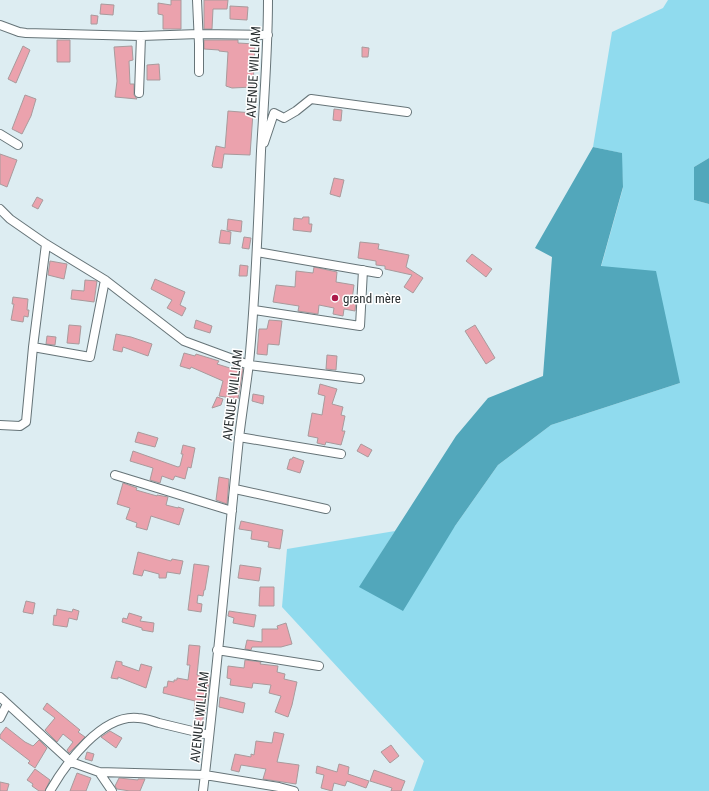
<svg xmlns="http://www.w3.org/2000/svg" width="709" height="791" font-family="'Roboto Condensed',sans-serif">
	<rect width="100%" height="100%" fill="#ddedf2"/>
	<path fill="#90dbee" d="M668 0H709V158L694 167V200L709 204V791H413L424 761 282 607 287 549 395 531 360 587 455 526 498 465 551 425 680 383 601 267 623 188 621 153 593 147 612 32 663 8Z"/>
	<path fill="#52a7bb" d="M593 147 622 153 623 187 601 266 656 271 680 383 551 425 498 465 455 526 403 611 359 587 456 436 488 398 543 376 552 257 535 248Z
		M709 158V204L694 200V167Z"/>
	<path fill="#eba2ad" stroke="#a99a9c" d="M171 0H181V29H163V15L158 14V3L171 5Z
		M204 0H228L227 9H213L212 29H204Z
		M101 4 114 5 113 15 100 14Z
		M230 6 248 7 247 20 230 19Z
		M91 15 98 16 97 24H91Z
		M57 40H70V62H57Z
		M204 40H238V43L255 44 253 87 232 88 226 86 228 52 219 51V50L204 49Z
		M23 46 30 50 16 83 8 79Z
		M132 46 133 60 129 61 130 84H134V95L137 99 115 97 117 81 114 47Z
		M362 47 369 48 368 57H362Z
		M159 64 160 80H147V65Z
		M25 95 36 99 31 116 22 134 12 129Z
		M334 109 342 110 341 121 333 120Z
		M228 111 253 113 250 155 224 154 222 168 213 167 212 166 216 146 225 148Z
		M0 154 17 160 7 187 0 184Z
		M334 178 344 180 340 197 330 194Z
		M37 197 43 200 38 209 32 206Z
		M303 217H309V224H312L311 232 293 230 294 218 302 219Z
		M228 219 242 221 241 232 227 230Z
		M221 230 231 232 230 244 219 243Z
		M244 237 251 238 249 249 242 248Z
		M360 242 379 244 378 249 409 255 406 267 423 278 413 293 404 287 412 275 385 269V266L376 265V261L358 258Z
		M472 254 492 269 486 277 466 261Z
		M50 261 67 264 64 279 48 275Z
		M240 265 248 266 247 276H239Z
		M314 267 337 272 336 282 354 285 352 300H356L355 311 344 309 343 316 333 314 334 308 319 305 318 314 298 311 299 306 273 302 276 285 295 287 296 271 313 273Z
		M155 279 185 292 180 305 186 308 182 316 167 308 172 300 151 289Z
		M85 280 97 281 94 302 71 299 72 290 84 291Z
		M13 297 28 299 27 310H29L28 317 24 316 23 322 11 320 14 304H12Z
		M196 320 212 326 210 333 194 328Z
		M269 320 282 321 279 345 268 344 267 355 257 354 259 329H267Z
		M69 325 81 326 79 344 67 343Z
		M475 325 495 358 486 364 465 331Z
		M116 334 131 337 152 344 148 356 123 347 122 352 113 350Z
		M47 336 56 337 55 345 46 344Z
		M184 353 195 356 196 354 219 361 217 364 233 369 234 365 243 369 238 399 219 396 223 381 191 367 190 369 180 366Z
		M327 355 337 356 336 370 326 369Z
		M320 384 337 389 332 404 343 407 341 415 345 416 342 431H345L341 445 326 442 325 445 317 443 318 438 308 436 312 413 322 415 325 396 318 394Z
		M253 394 264 396 263 404 252 401Z
		M217 397 223 399 221 405 212 408Z
		M138 432 158 438 155 447 135 442Z
		M361 444 372 450 368 457 357 451Z
		M183 445 195 448 191 468 188 467 185 479 175 476 173 480 162 476 160 483 150 480 153 468 130 461 133 451 178 467 180 466 183 454H181Z
		M293 457 304 461 300 473 287 469 290 459H292Z
		M219 477 229 479 227 504 216 500Z
		M123 483 137 488 136 490 157 496V495L168 497 166 505 178 508V507L184 509 179 525 151 516 147 530 136 527 137 523 126 519 130 508 117 504Z
		M241 521 283 530 280 549 268 547 269 542 251 539 252 531 239 529Z
		M138 552 171 561 172 559 183 561 180 574 167 572 166 578H159V574L144 570 142 576 133 574Z
		M194 564 209 566 205 590H204L203 596 198 595 197 603 202 604 201 612 188 610Z
		M240 565 261 568 259 581 238 578Z
		M260 587H274V606H259Z
		M26 601 35 603 33 614 23 612Z
		M57 609 72 612 73 609 79 611 77 620 69 618 67 627 53 625 54 615 56 616Z
		M229 611 256 615 254 627 233 623 234 618 228 616Z
		M129 613 142 617 140 621 154 623 153 632 142 630V628L122 622 123 618 127 619Z
		M286 623 292 644 281 647H252L251 650 245 649 247 640 262 642V629H278L277 626Z
		M189 645 200 646 197 675 210 677 205 714 204 713 202 724 195 722 197 712H194L195 701 163 693 164 687H167L168 681 174 682V680H177V678L188 680 190 665H187Z
		M245 660 261 662 260 664 278 666 277 672 285 674 284 679 297 682 292 705 288 717 275 712 281 696 269 693 271 685 253 683 252 688 230 685 231 679 227 678 228 666 244 668Z
		M116 661 122 662V665L139 671 141 664 152 667 146 688 118 677V679L111 678Z
		M220 697 245 703 243 713 219 707Z
		M47 703 80 730 78 732 85 737 69 753 67 750 73 742 63 734 57 742 45 730 55 718 43 709Z
		M6 727 25 742 33 746 39 740 47 748 35 768 28 763 30 761 0 738V735Z
		M110 731 122 738 116 748 101 737Z
		M274 732 284 734 277 762 299 765 296 784 263 779 266 769 241 765 239 772 231 770 235 754 251 757V754L254 755 256 741 272 743Z
		M391 745 399 756 390 763 381 752Z
		M87 752 94 754 92 761 85 759Z
		M339 764 349 767 348 774 369 781 366 788 347 781 345 786 334 783 332 791 321 788 324 775 316 773 317 766 337 772Z
		M35 769 50 780 45 791H39L32 786 33 784 27 780Z
		M374 770 405 781 401 791H391L392 788 370 781Z
		M77 773 91 778 86 791H70Z
		M119 778 138 780V779H145L140 791H130L117 789 115 786Z
		M0 782 9 784 7 791H0Z"/>
	<g fill="none" stroke-linecap="round" stroke-linejoin="round">
		<g stroke="#667478" stroke-width="10">
			<path id="minor" d="M197 0 199 44V72
				M0 25 19 32 26 33 141 36 199 34 268 35
				M139 93 141 36
				M0 134 18 145
				M264 143 274 113 284 118 296 111 311 99 407 112
				M0 209 10 219 46 244 105 280 184 341 249 365 360 379
				M257 252 378 273
				M254 310 360 326 363 270
				M33 347 90 357 105 280
				M0 425 20 426 26 422 33 347 46 244
				M239 437 341 454
				M115 475 232 511
				M235 489 326 509
				M217 650 319 666
				M0 697 71 762 99 772 205 775 279 787 294 791
				M0 718 7 704
				M99 772 112 791
				M50 791C66 763 102 714 138 718 145 718 152 721 159 723 176 727 193 731 209 735
				M203 791C217 673 227 555 239 438 242 413 246 388 249 363 256 292 258 222 261 151 264 101 268 51 268 0"/>
		</g>
		<use href="#minor" stroke="#fff" stroke-width="8"/>
	</g>
	<circle fill="#ad1a4a" stroke="#fff" stroke-width="1.5" cx="335" cy="298" r="4"/>
	<g text-anchor="middle" stroke-width="3" stroke-linejoin="round" paint-order="stroke">
		<g font-size="13" fill="#2a3032" stroke="#fff">
			<text transform="translate(253 72) rotate(-87)" y="5">AVENUE WILLIAM</text>
			<text transform="translate(232 395) rotate(-83)" y="5">AVENUE WILLIAM</text>
			<text transform="translate(199 717) rotate(-84)" y="5">AVENUE WILLIAM</text>
		</g>
		<g font-size="13" fill="#2a3032" stroke="#fff" text-anchor="start">
			<text x="343" y="303">grand mère</text>
		</g>
	</g>
</svg>
